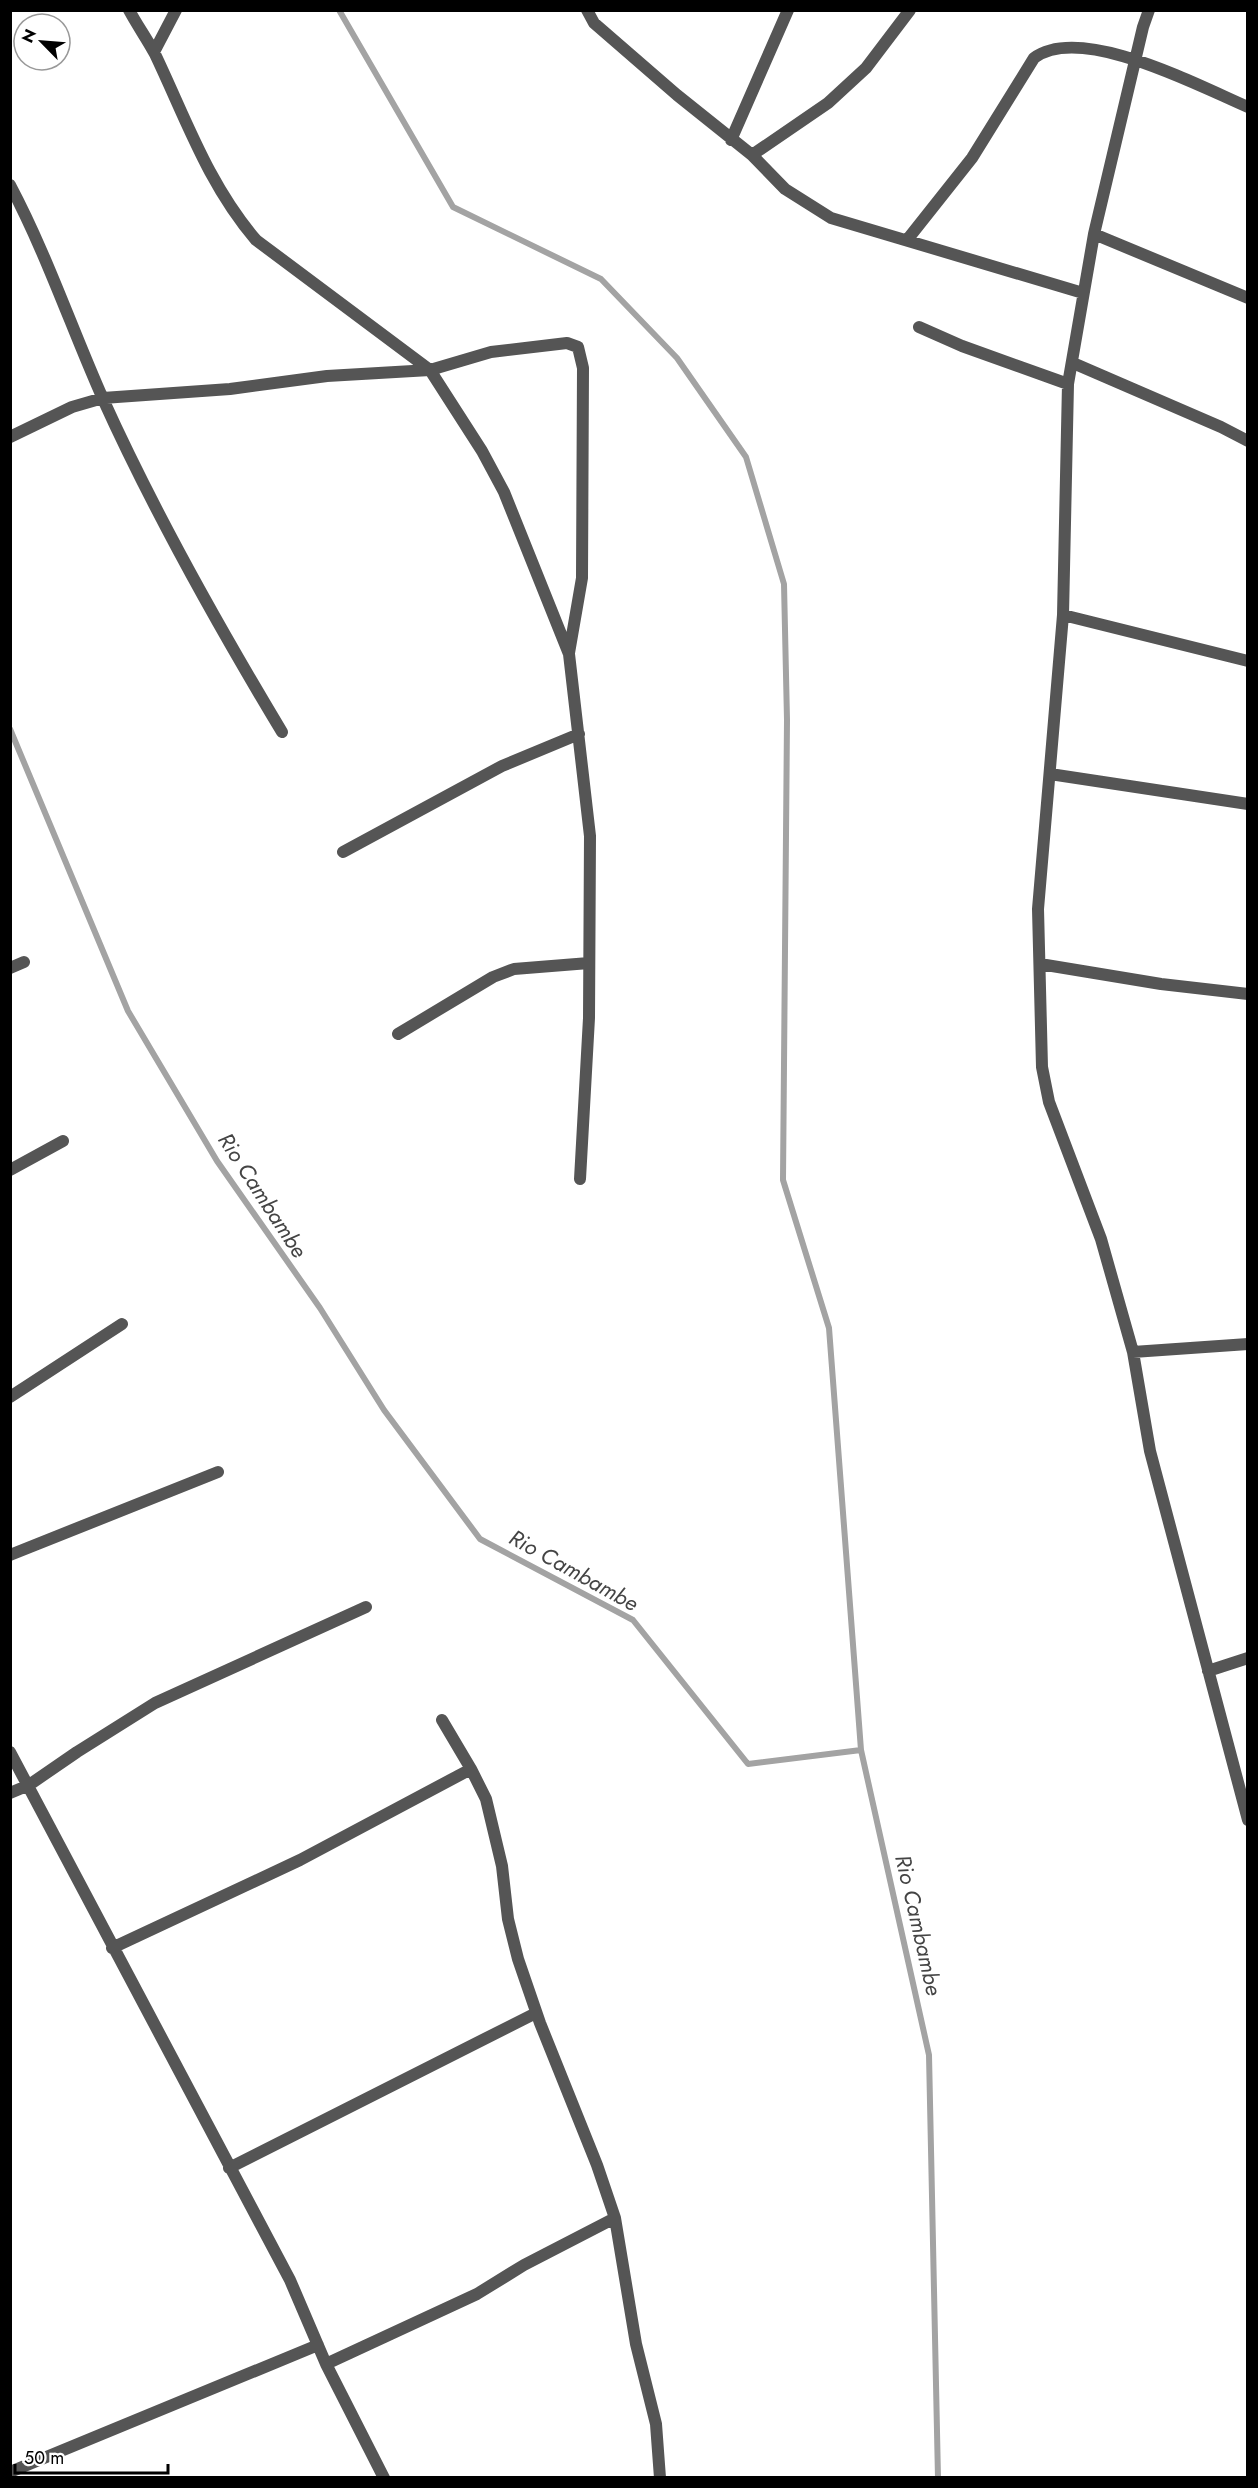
<svg xmlns="http://www.w3.org/2000/svg" width="1258" height="2488" font-family="Jost,sans-serif">
	<rect width="100%" height="100%" fill="#fff"/>
	<g fill="none" stroke-linecap="round" stroke-linejoin="round">
		<path stroke="#a3a3a3" stroke-width="6" d="M339 10 453 207 601 279 677 358 746 457 784 584 787 720 783 1180 829 1328 861 1750
			M10 729 128 1011 217 1161 320 1308 384 1410 480 1539 633 1620 748 1764 861 1750 929 2055 938 2478"/>
		<path stroke="#555" stroke-width="12" d="M129 10C137 25 147 39 155 54 186 119 208 184 256 240L430 370 482 451 504 492 569 654 590 836 589 1018 580 1179
			M587 10 594 23 677 95 752 155 828 103 866 68 910 10
			M1149 10 1143 27 1094 234 1068 384 1063 615 1038 909 1042 1067 1049 1102 1101 1239 1133 1352 1150 1451 1248 1820
			M154 52 176 10
			M731 140 788 10
			M752 155 785 189 831 218 1083 293
			M10 185C47 255 71 327 103 399 155 514 217 624 282 732
			M1094 234 1248 298
			M907 240 972 158 1034 58C1081 23 1199 86 1248 107
			M919 327 962 346 1068 384
			M1073 363 1221 427 1248 441
			M10 437 72 407 103 398 230 389 327 376 430 370 491 352 567 343 578 347 583 368 582 578 569 653
			M1063 615 1248 661
			M1050 774 1248 804
			M343 852 502 766 579 734
			M1040 964 1161 984 1248 994
			M10 968 24 962
			M398 1034 493 977 514 969 589 963
			M10 1170 63 1141
			M1133 1352 1248 1344
			M10 1397 122 1324
			M10 1555 218 1472
			M1208 1671 1248 1658
			M442 1720 471 1769 486 1799 502 1866 508 1919 518 1959 540 2023 597 2165 615 2218 636 2344 656 2424 660 2478
			M10 1752 290 2280 326 2364 384 2478
			M10 1793 29 1785 77 1752 155 1703 366 1607
			M112 1948 300 1860 471 1769
			M229 2168 536 2013
			M326 2364 477 2294 524 2265 615 2218
			M10 2472 318 2345"/>
	</g>
	<g text-anchor="middle" stroke-width="4.5" stroke-linejoin="round" paint-order="stroke">
		<g font-size="22" font-style="italic" fill="#444" stroke="#fff">
			<text transform="translate(263 1195) rotate(57)" y="8">Rio Cambambe</text>
			<text transform="translate(574 1570) rotate(29)" y="8">Rio Cambambe</text>
			<text transform="translate(919 1925) rotate(77)" y="8">Rio Cambambe</text>
		</g>
	</g>
	<rect width="1258" height="2488" fill="none" stroke="#000000" stroke-width="24"/>
	<g transform="translate(42 42) rotate(295)"><circle r="28" fill="#ffffff" stroke="#999999" stroke-width="1.5"/>
	<path d="M0-4.5L10 22L0 15L-10 22Z" fill="#000000"/>
	<text y="-9" font-size="16" font-weight="bold" text-anchor="middle" fill="#000000">N</text>
	</g>
	<path d="M15 2464v9h153v-9" fill="none" stroke="#000000" stroke-width="3"/>
	<text x="24" y="2464" font-size="18" fill="#000000" stroke="#ffffff" stroke-width="4.5" paint-order="stroke">50 m</text>
</svg>
